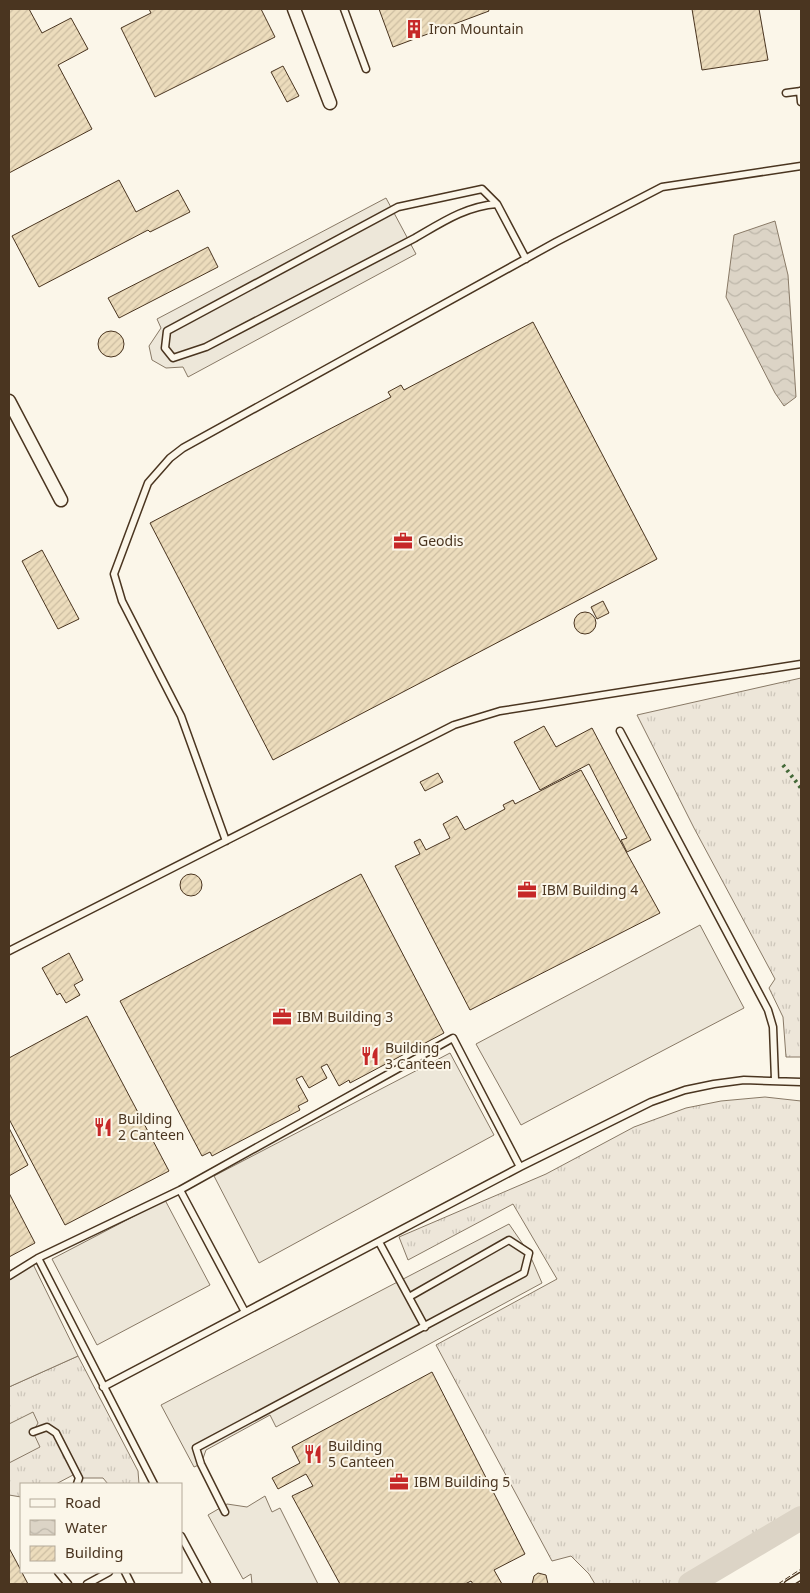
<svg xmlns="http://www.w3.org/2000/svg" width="810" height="1593" font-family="'Noto Sans',sans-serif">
	<defs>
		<pattern id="grass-tufts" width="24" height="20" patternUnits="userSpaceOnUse" patternTransform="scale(1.25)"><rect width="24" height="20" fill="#ede6d9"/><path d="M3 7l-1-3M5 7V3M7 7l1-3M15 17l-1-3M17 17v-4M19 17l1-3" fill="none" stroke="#cdc6ba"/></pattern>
		<pattern id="water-waves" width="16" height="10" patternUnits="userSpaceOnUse" patternTransform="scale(1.25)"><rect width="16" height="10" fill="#dcd4c6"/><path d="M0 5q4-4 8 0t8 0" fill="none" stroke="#beb7aa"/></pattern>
		<pattern id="building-hatch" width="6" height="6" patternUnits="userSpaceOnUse" patternTransform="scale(1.25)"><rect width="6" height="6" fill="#ecdcbc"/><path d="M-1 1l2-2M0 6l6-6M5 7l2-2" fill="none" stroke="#ccbda1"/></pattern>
	</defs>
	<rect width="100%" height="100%" fill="#fbf6e9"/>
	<path fill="url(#grass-tufts)" stroke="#887966" d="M801 678V1057H786L783 1017 769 988 775 979 694 828 637 715Z
		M765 1097 801 1101V1518L690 1584H595L589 1574 571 1556 552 1561 436 1345 557 1279 513 1204 408 1260 399 1237 546 1174 634 1127 686 1108 721 1101Z
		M78 1356 138 1471 139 1484H108L103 1478H79L73 1475 56 1484H21V1497L9 1495V1387Z"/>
	<path fill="#ede7d9" stroke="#887966" d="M386 198 416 254 188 377 183 367 166 368 152 360 149 346 161 328 157 319Z
		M700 925 744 1008 521 1125 476 1044Z
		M450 1053 494 1135 259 1263 214 1176Z
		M165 1200 210 1285 97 1345 52 1259Z
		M509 1224 529 1253 542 1283 276 1427 270 1415 206 1450 201 1464 194 1467 161 1405Z
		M32 1262 78 1356 9 1387V1276Z
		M33 1412 38 1423 33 1432 40 1447 9 1463V1424Z
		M265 1496 272 1512 280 1508 318 1584H252L251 1574 243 1579 208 1515 227 1504 247 1507Z"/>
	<path fill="url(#water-waves)" stroke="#887966" d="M775 221 788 275 796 397 784 406 775 393 726 297 734 235Z"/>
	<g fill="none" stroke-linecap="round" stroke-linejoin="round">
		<path stroke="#dcd4c6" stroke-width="24" d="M690 1584 801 1518"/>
	</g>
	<path fill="url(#building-hatch)" stroke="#4a3520" d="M9 9H29L42 33 71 18 88 49 58 65 92 129 9 173Z
		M149 9H261L275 37 155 97 121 28 151 13Z
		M379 9H488L489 11 393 47Z
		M692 9H759L768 60 702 70Z
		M283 66 299 96 287 102 271 72Z
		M119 180 136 212 178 190 190 212 150 232 148 230 39 287 12 236Z
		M208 247 218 267 119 318 108 298Z
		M533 322 657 559 273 760 150 523 391 397 388 392 401 385 404 390Z
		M98 344a13 13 0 1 1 26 0a13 13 0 1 1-26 0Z
		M42 550 79 619 58 629 22 561Z
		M603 601 609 613 597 619 591 607Z
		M574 623a11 11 0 1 1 22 0a11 11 0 1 1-22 0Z
		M544 726 556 747 592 728 651 840 627 852 621 840 627 838 589 764 540 790 514 742Z
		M581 770 660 913 470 1010 395 866 420 854 414 842 420 839 426 850 450 838 443 824 457 816 465 830 505 809 503 805 513 800 515 804Z
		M438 773 443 782 425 791 420 782Z
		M180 885a11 11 0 1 1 22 0a11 11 0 1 1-22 0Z
		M361 874 444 1033 350 1083 349 1080 339 1086 327 1064 321 1067 327 1078 309 1088 302 1076 296 1079 308 1101 298 1106 300 1110 212 1156 210 1152 202 1156 120 1001Z
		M69 953 83 980 74 985 80 995 66 1003 60 993 57 995 42 968Z
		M87 1016 169 1171 65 1225 9 1119V1058Z
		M9 1128 28 1165 9 1176Z
		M9 1193 35 1243 9 1257Z
		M432 1372 525 1554 494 1570 502 1584H473L471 1581 465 1584H340L292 1496 313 1486 306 1474 278 1489 272 1478 300 1463 292 1447Z
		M9 1548 16 1561 28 1584H9Z
		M538 1573 546 1575 548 1584H532L534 1576Z"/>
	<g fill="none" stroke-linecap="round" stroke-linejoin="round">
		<g stroke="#4a3520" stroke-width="9">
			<path id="lane" d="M344 9 366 69
				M800 91 801 102
				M786 93 801 91
				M497 204 482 189 398 207 167 331 165 348 173 358 206 347 415 238C441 223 466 206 497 204L526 259
				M620 731 768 1010 773 1027 775 1080
				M226 841 181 716 122 601 114 574 148 483 170 458 183 448 556 242 662 187 801 166
				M9 951 454 725 500 711 801 664
				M180 1190 245 1312
				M379 1242 425 1327
				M38 1258 154 1484
				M9 1276 38 1258 180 1190 453 1038 520 1167
				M103 1387 520 1167 651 1102 685 1090 714 1084 744 1080 801 1082
				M33 1432 47 1427 56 1433 79 1478 77 1484
				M225 1512 201 1464 196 1448 524 1273 529 1253 509 1240 409 1297
				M181 1536 207 1584
				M58 1572 68 1584
				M125 1572 131 1584
				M87 1584 109 1572
				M788 1584 801 1576"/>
		</g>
		<g stroke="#4a3520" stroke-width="15">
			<path id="street" d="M294 9 330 103
				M9 401 61 500"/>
		</g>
		<use href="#lane" stroke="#fbf6e9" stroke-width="6"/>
		<use href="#street" stroke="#fbf6e9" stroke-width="12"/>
		<path stroke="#436837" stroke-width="4" stroke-dasharray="2.5 4" stroke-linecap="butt" d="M783 765 801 788"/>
		<path stroke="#4a3520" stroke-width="1" stroke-dasharray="6 2.5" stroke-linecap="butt" d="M778 1584 801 1569"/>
	</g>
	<defs>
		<g id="building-bare" transform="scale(1.5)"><path d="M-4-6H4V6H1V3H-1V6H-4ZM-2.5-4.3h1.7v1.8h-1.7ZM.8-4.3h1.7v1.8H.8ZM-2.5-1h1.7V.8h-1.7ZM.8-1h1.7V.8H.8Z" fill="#c62828" stroke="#fbf6e9" stroke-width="2.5" paint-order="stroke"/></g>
		<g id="office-bare" transform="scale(1.5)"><path d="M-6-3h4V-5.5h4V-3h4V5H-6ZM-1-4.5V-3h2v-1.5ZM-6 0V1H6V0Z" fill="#c62828" stroke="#fbf6e9" stroke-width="2.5" paint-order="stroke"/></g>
		<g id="restaurant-bare" transform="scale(1.5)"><path d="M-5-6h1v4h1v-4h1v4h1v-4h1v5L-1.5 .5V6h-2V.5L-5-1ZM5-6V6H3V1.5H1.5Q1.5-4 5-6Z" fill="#c62828" stroke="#fbf6e9" stroke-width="2.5" paint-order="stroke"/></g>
	</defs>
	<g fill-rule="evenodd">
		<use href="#building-bare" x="414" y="29"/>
		<use href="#office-bare" x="403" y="541"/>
		<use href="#office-bare" x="527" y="890"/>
		<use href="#office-bare" x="282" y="1017"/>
		<use href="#restaurant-bare" x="370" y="1056"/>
		<use href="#restaurant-bare" x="103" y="1127"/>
		<use href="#restaurant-bare" x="313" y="1454"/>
		<use href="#office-bare" x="399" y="1482"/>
	</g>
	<g text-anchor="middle" stroke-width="4" stroke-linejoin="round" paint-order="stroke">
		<g font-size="14" fill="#4a3520" stroke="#fbf6e9" text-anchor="start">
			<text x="429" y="34">Iron Mountain</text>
			<text x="418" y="546">Geodis</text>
			<text x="542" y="895">IBM Building 4</text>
			<text x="297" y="1022">IBM Building 3</text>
			<text x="385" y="1053">Building<tspan x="385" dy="16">3 Canteen</tspan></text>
			<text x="118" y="1124">Building<tspan x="118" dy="16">2 Canteen</tspan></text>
			<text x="328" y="1451">Building<tspan x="328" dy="16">5 Canteen</tspan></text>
			<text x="414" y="1487">IBM Building 5</text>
		</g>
	</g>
	<rect width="810" height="1593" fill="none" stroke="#4a3520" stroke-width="20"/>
	<rect x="20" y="1483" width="162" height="90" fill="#fbf6e9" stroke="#b4a999"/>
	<rect x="30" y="1499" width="25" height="8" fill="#fbf6e9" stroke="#b4a999"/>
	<text x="65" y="1508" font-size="15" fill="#4a3520">Road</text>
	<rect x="30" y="1520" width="25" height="15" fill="url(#water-waves)" stroke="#b4a999"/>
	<text x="65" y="1533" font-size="15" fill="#4a3520">Water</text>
	<rect x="30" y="1546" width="25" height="15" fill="url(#building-hatch)" stroke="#b4a999"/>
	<text x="65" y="1558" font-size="15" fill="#4a3520">Building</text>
</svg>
